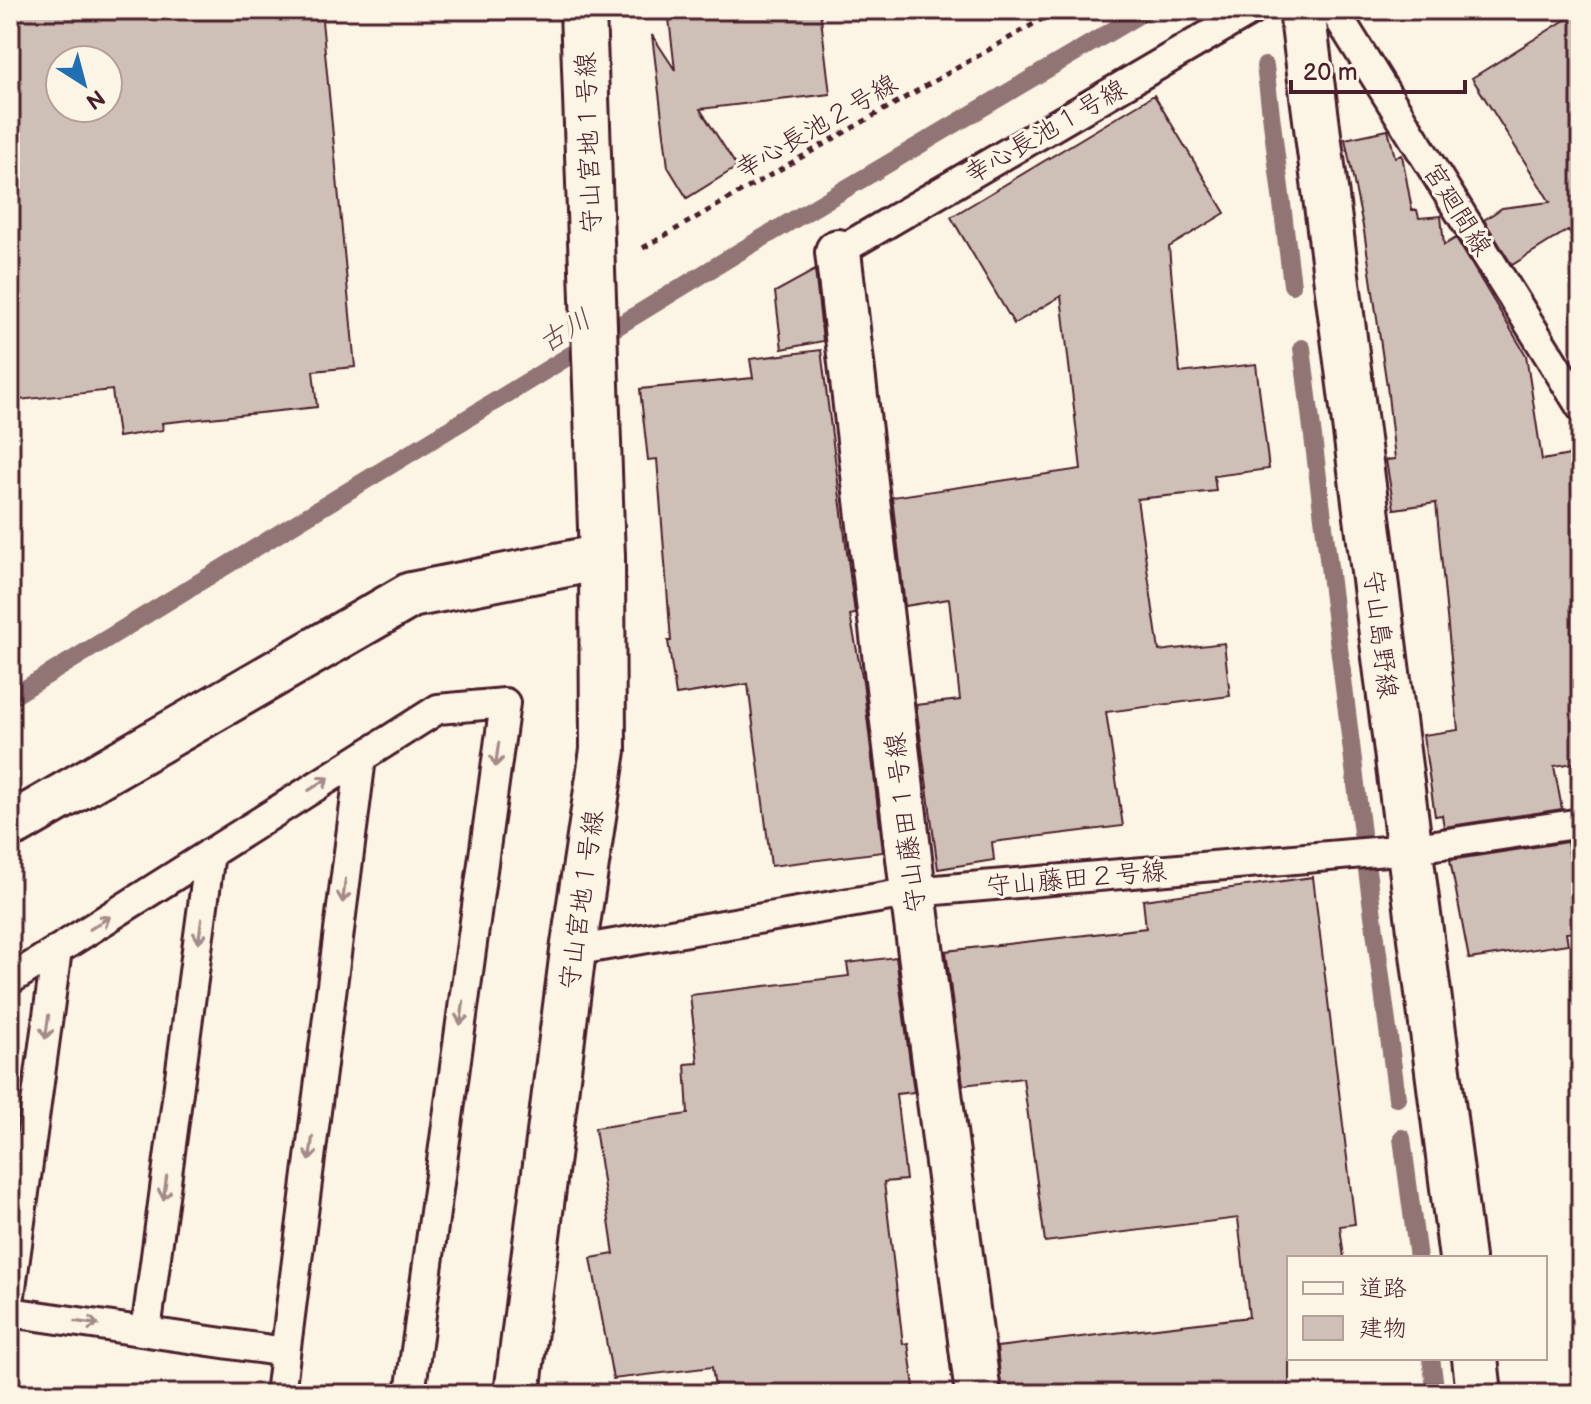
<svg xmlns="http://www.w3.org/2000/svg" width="1591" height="1404" font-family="'Balsamiq Sans','Klee One',sans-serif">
	<rect width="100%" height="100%" fill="#fcf5e5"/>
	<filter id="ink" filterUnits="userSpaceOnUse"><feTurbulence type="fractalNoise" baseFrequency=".0125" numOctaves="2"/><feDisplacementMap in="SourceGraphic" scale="16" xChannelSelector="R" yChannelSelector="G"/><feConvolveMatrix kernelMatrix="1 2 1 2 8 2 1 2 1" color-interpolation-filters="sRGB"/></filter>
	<g filter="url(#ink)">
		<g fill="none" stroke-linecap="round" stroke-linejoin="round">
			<path stroke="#917474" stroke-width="18" d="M1265 66 1292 285
				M1302 348 1362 833
				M10 698 739 252 1147 10
				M1367 870 1397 1098
				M1402 1138 1418 1258
				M1431 1358 1436 1394"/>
		</g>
		<path fill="#cfc0b7" stroke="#4a1f2b" stroke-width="2" fill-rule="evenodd" d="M10 10H321L355 367 313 371 317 407 162 423 163 430 118 437 112 390 10 401ZM60 60H108V108H60Z
			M668 10H820L830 94 700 109 737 167 687 198 668 167 652 35 675 70Z
			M1581 10V251L1568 230 1512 265 1484 220 1502 208 1550 202 1472 78Z
			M1154 95 1225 213 1169 247 1180 373 1256 364 1269 469 1214 476 1216 491 1137 499 1159 651 1224 643 1230 696 1106 712 1123 826 992 842 994 860 938 869 916 705 960 700 949 599 905 606 892 497 1081 469 1061 296 1014 324 951 217Z
			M1388 130 1395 157 1402 155 1412 210H1417L1419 218 1441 216 1444 245 1456 238 1526 355 1542 460 1581 453V762L1554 766 1562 809 1444 827 1442 815 1435 816 1423 735 1458 730 1436 503 1394 509 1386 460 1395 459 1387 386 1364 231 1345 139Z
			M815 270 823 341 782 349 775 292Z
			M821 350 855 614 850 615 863 682 883 852 771 866 748 684 676 695 668 641H671L657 459 648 460 640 389 753 378 750 359Z
			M1567 842 1570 859 1581 858V931L1566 933 1568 944 1469 959 1450 860Z
			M1313 877 1355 1224 1340 1226 1344 1258H1289V1394H1002L997 1347 1249 1317 1238 1218 1045 1242 1023 1078 963 1085 946 951 1146 928 1143 900Z
			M896 957 914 1092 896 1094 906 1180 884 1182 903 1344 908 1343 915 1394H716L712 1367 613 1379 591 1258 614 1254 595 1128 688 1114 685 1064 698 1063 690 995 849 976 847 963Z"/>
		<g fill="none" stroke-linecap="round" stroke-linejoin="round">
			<g stroke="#4a1f2b" stroke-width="34">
				<path id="service" d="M1334 10 1581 407
					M838 252 1252 10
					M573 951 913 892 1409 849 1581 823
					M10 980 438 709 505 703 410 1394
					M10 1295 57 950
					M10 1312 285 1352
					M146 1331 210 853
					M280 1394 361 758"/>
			</g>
			<g stroke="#4a1f2b" stroke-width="50">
				<path id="minor" d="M1302 10 1462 1258
					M838 252 913 892 978 1394
					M1475 1358 1479 1394
					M517 1394 573 951 603 750 602 557 583 10"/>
			</g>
			<g stroke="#4a1f2b" stroke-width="50">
				<path id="tertiary" d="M10 813 16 823 411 595 602 557"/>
			</g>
			<path stroke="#4a1f2b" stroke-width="5" stroke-dasharray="6 6" stroke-linecap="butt" d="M643 248 1058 10"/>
			<use href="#service" stroke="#fcf5e5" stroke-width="28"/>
			<use href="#minor" stroke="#fcf5e5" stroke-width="44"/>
			<use href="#tertiary" stroke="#fcf5e5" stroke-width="44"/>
		</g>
		<defs><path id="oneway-shaft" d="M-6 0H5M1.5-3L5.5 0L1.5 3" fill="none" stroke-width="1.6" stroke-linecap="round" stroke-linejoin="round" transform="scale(2)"/></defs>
		<g stroke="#a38a88">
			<use href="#oneway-shaft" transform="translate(497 755) rotate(98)"/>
			<use href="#oneway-shaft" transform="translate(319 784) rotate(-32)"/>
			<use href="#oneway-shaft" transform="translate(344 891) rotate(97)"/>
			<use href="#oneway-shaft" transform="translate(100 923) rotate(-32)"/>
			<use href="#oneway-shaft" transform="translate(200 931) rotate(98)"/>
			<use href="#oneway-shaft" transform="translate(462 1013) rotate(98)"/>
			<use href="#oneway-shaft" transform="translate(47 1027) rotate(98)"/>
			<use href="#oneway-shaft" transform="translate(311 1149) rotate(97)"/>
			<use href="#oneway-shaft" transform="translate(165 1188) rotate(98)"/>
			<use href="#oneway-shaft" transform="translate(87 1323) rotate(8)"/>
		</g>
	</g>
	<g text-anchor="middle" stroke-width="6" stroke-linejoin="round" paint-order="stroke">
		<g font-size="26" fill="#4a1f2b" stroke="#fcf5e5">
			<text transform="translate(816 126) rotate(-30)" y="9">幸心長池２号線</text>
			<text transform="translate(1045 131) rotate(-30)" y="9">幸心長池１号線</text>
			<text transform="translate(588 143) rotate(-92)" y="9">守山宮地１号線</text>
			<text transform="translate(1458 209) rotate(58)" y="9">宮廻間線</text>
			<text transform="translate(1381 634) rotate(83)" y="9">守山島野線</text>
			<text transform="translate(905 823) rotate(-97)" y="9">守山藤田１号線</text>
			<text transform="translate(1076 878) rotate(-5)" y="9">守山藤田２号線</text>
			<text transform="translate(581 900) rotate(-82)" y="9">守山宮地１号線</text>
		</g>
		<g font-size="28" font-style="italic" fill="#6d4950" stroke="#fcf5e5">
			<text transform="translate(564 330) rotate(-31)" y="10">古川</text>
		</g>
	</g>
	<rect width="1591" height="1404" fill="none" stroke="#fcf5e5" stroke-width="40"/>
	<rect x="20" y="20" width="1551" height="1364" fill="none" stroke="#4a1f2b" stroke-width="3" filter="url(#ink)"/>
	<rect x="1287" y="1256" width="260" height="104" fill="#fcf5e5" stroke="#b59f9b" stroke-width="2"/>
	<rect x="1303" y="1282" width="40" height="12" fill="#fcf5e5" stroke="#b59f9b" stroke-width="2"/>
	<text x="1359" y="1296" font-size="24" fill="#4a1f2b">道路</text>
	<rect x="1303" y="1316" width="40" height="24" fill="#cfc0b7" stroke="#b59f9b" stroke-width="2"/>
	<text x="1359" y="1336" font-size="24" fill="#4a1f2b">建物</text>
	<g transform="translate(84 84) rotate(144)"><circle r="38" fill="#fcf5e5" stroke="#b59f9b" stroke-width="2"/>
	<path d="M0-6L14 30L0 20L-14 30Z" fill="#1f6fb2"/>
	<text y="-12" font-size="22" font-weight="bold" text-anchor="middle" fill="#4a1f2b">N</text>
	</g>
	<path d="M1291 80v12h174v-12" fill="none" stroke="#4a1f2b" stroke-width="4"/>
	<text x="1303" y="80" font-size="24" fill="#4a1f2b" stroke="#fcf5e5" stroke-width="6" paint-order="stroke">20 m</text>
</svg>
